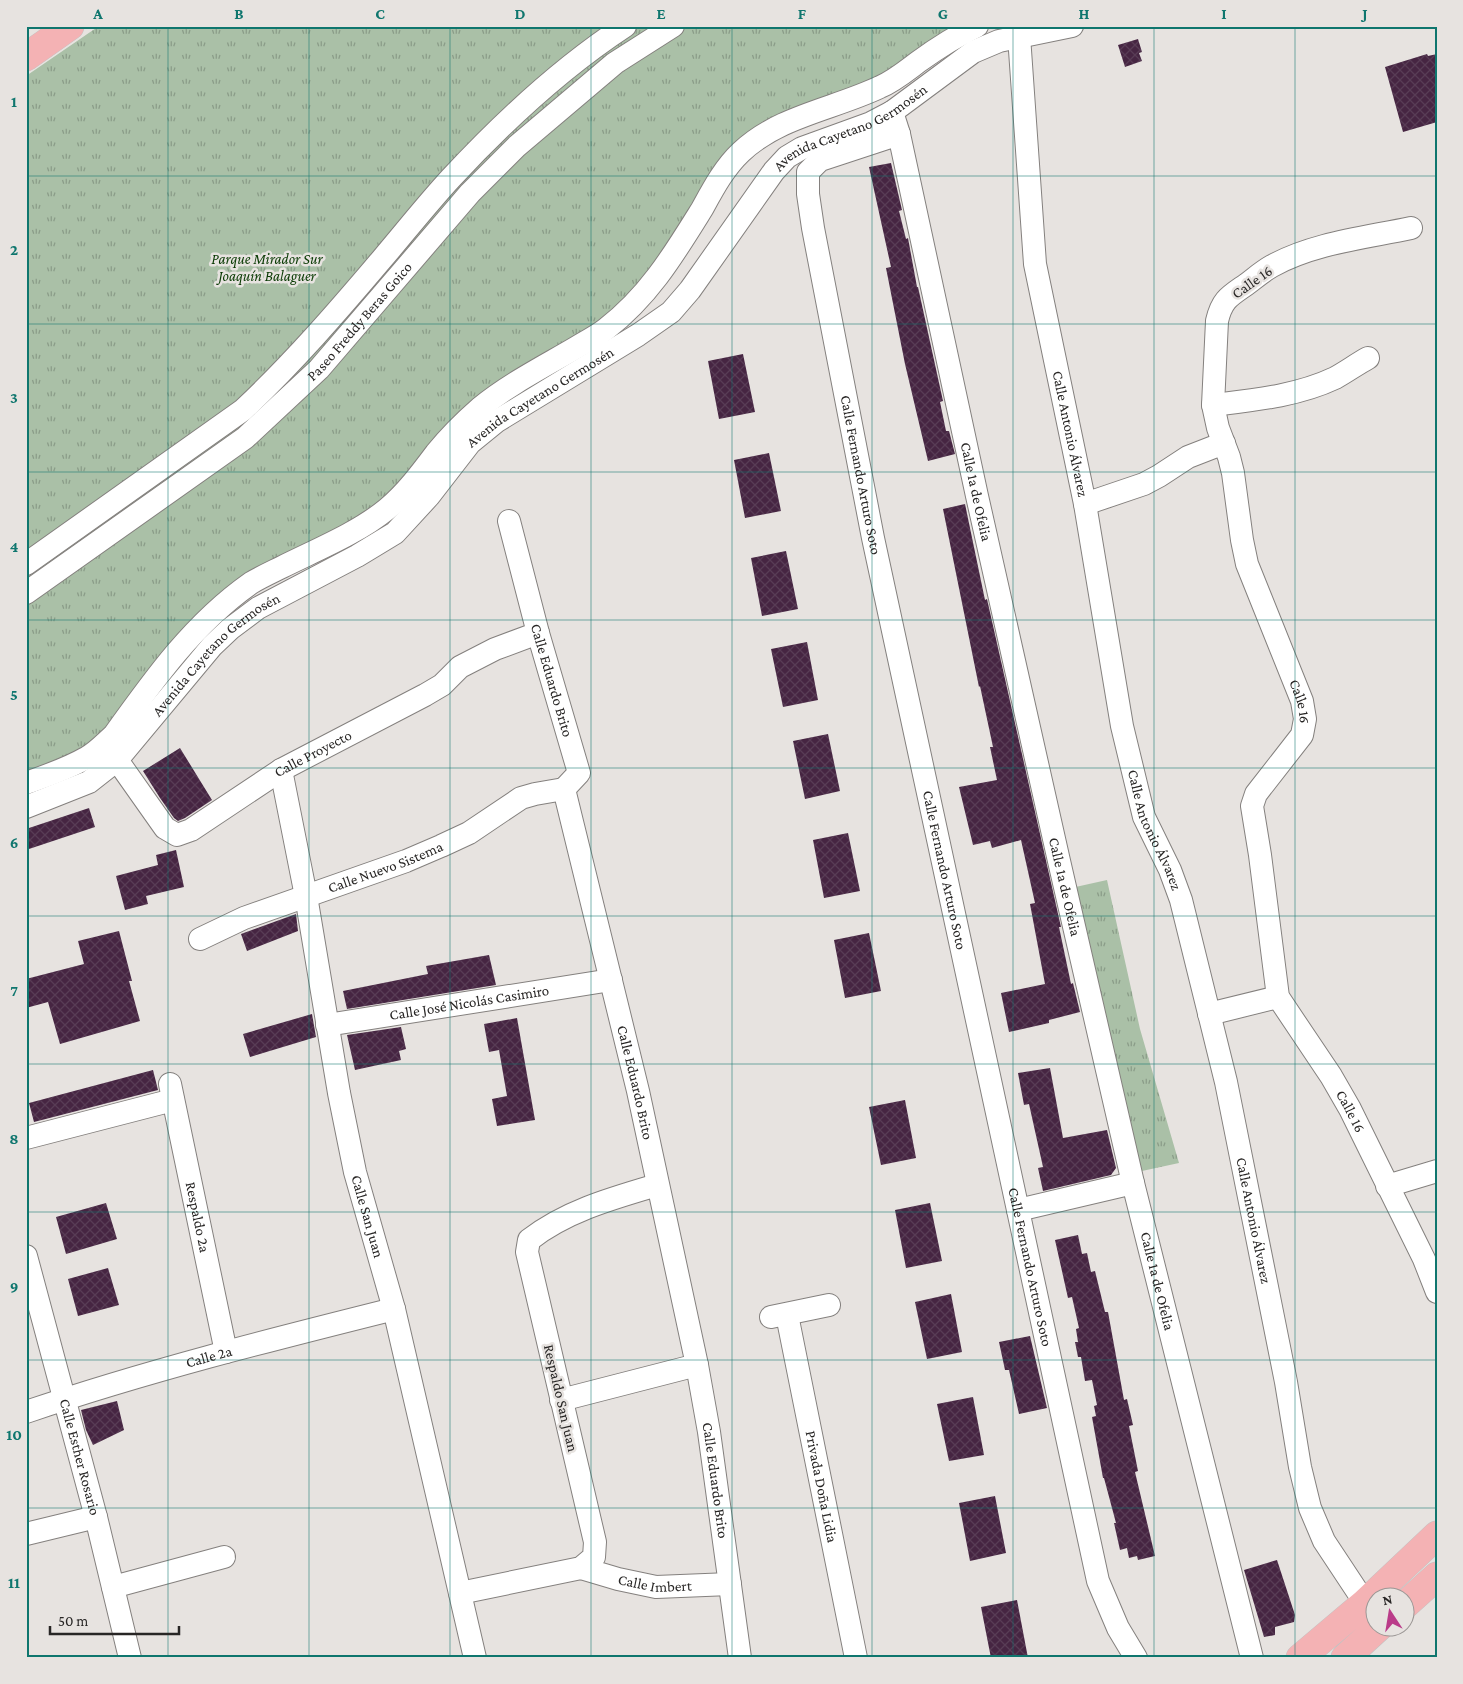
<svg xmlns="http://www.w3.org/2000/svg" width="1463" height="1684" font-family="'Crimson Pro',serif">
	<defs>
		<pattern id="grass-tufts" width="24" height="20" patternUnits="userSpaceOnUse" patternTransform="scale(1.25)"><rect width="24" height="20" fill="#aac0a7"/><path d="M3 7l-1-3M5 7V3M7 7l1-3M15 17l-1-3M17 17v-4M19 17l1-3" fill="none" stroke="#8a9c88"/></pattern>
		<pattern id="building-cross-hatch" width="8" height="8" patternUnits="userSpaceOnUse" patternTransform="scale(1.25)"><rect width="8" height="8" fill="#462542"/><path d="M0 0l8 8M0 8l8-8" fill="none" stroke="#583c55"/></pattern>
	</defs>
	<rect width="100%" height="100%" fill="#e7e3e0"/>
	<path fill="url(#grass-tufts)" d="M99 26H959L897 71 763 126 619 309 430 447 376 507 282 558 83 751 26 774V76Z
		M1107 880 1140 1029 1179 1163 1142 1171 1071 888Z"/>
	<path fill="url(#building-cross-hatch)" d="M1138 39 1142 52 1139 53 1142 61 1125 67 1118 45Z
		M1427 54 1428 56 1437 54V122L1403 132 1385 67Z
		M891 163 902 210 899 211 906 239 908 238 917 287H918L943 401 940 402 946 431H949L955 454 928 461 905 364 886 268 891 267 869 167Z
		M743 354 755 412 719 419 708 361Z
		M769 453 781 511 745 518 734 460Z
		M965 504 985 600 987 599 1061 927H1059L1071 984 1073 983 1080 1012 1049 1020V1023L1009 1032 1001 993 1045 984 1030 904 1035 903 1021 840 992 848 990 841 973 845 959 787 997 780 990 747H993L980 686 979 687 943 509Z
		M786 551 798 609 762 616 751 558Z
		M807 642 818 700 783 707 771 649Z
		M828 734 840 791 805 799 793 741Z
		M180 748 212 800 185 818 178 821 174 818 160 798 143 771Z
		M89 808 95 827 26 850V829Z
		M848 833 860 891 824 898 813 840Z
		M176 850 184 887 146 896 148 904 125 910 116 876 158 865 156 855Z
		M296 914 298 931 247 951 241 934Z
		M119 931 132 981H129L140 1021 60 1044 48 1002 26 1008V979L84 964 78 941Z
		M869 933 881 991 845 998 834 940Z
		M489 955 496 985 347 1009 343 991 428 974 426 966Z
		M312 1014 316 1037 250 1057 243 1034Z
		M517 1018 535 1120 497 1126 492 1099 507 1096 499 1050 489 1052 484 1024Z
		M401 1027 406 1049 399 1051 401 1060 355 1070 347 1035Z
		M1050 1068 1063 1138 1107 1130 1116 1168 1111 1175 1043 1191 1038 1168 1043 1167 1029 1104 1024 1105 1018 1073Z
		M153 1070 158 1090 34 1122 29 1103Z
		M905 1100 916 1158 881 1165 869 1107Z
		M106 1203 117 1239 66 1254 56 1217Z
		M930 1203 942 1261 906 1268 895 1210Z
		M1078 1235 1082 1254 1087 1253 1091 1272 1095 1271 1105 1312H1108L1124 1400 1127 1399 1133 1425 1129 1426 1138 1471 1135 1472 1155 1556 1138 1560 1137 1556 1129 1558 1127 1548 1120 1550 1114 1523H1116L1104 1478H1103L1092 1417 1096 1416 1094 1406 1097 1405 1092 1380 1085 1381 1081 1357H1078L1075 1342H1078L1076 1329 1079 1328 1072 1297 1068 1298 1055 1240Z
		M108 1268 119 1305 78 1316 68 1279Z
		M951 1294 962 1352 927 1359 915 1302Z
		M1030 1336 1047 1408 1019 1414 1009 1370H1005L999 1342Z
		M973 1397 984 1455 949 1461 937 1404Z
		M117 1401 124 1430 93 1445 86 1430 81 1410Z
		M995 1496 1006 1553 970 1561 959 1503Z
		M1277 1560 1295 1615 1294 1622 1275 1627V1635L1264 1637 1244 1570Z
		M1017 1600 1028 1658H991L981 1607Z"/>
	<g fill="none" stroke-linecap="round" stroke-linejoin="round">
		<g stroke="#84807e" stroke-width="24">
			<g id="minor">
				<path id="s1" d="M1019 36 1035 264 1085 504 1122 726 1144 817 1170 870 1181 900 1226 1082 1286 1382 1300 1467 1310 1508 1324 1541 1365 1603"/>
				<path id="s2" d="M892 112 899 134 977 496 1059 861 1133 1183 1252 1658"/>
				<path id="s3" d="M899 134 820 160 808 172V194L813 228 873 538 1098 1581 1118 1628 1136 1658"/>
				<path id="s4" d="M1411 228C1364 238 1314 243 1272 266 1263 271 1255 278 1247 284 1230 296 1222 299 1217 321L1213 405 1218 428 1229 457 1233 473 1242 540 1247 564 1302 701 1305 719 1302 735 1256 794 1252 806 1260 855 1278 997 1331 1076 1350 1109 1424 1259 1437 1292"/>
				<path d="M1213 405C1254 400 1297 396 1335 378 1346 372 1357 364 1368 358"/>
				<path d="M1085 504 1144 484 1159 476 1188 457 1224 443"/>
				<path id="s5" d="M509 521 538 633 579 773 564 789"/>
				<path d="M26 564 243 410C293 363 338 311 382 259 405 232 427 204 451 178 503 122 561 68 625 26"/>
				<path id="s6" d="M26 593 245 438 319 369 470 193 517 146 615 63 673 26"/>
				<path id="s7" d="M117 760 165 828 177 835 191 830 281 770 425 695 442 685 460 667 495 649 538 633"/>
				<path id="s8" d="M281 770 306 896 339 1093 355 1172 394 1309 475 1658"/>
				<path d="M26 783C46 776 67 769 86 758 96 753 105 743 114 735 154 679 194 623 251 583 261 577 272 572 282 567 316 550 358 533 387 509 406 493 421 473 436 453 449 437 464 422 480 408 509 384 545 366 577 347 587 341 597 336 606 329 649 296 674 254 702 209 713 189 724 168 741 152 779 116 834 109 880 87 894 81 906 71 918 62 936 49 956 36 977 26"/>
				<path id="s9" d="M564 789 638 1091 697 1365 709 1432 740 1658"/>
				<path id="s10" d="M26 807 89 782 117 760 212 646 230 629 258 608 357 556 395 533 429 496 470 443 497 421 638 335 671 312 690 290 774 171 787 157 802 148 871 123 892 112 973 52 999 41 1072 26"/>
				<path id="s11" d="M200 939 244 918 406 861 441 846 469 833 521 798 535 794 564 789"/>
				<path d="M1209 1014 1278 997"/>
				<path id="s12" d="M327 1025 611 980"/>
				<path id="s13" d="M170 1084 226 1352"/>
				<path d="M26 1138 173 1100"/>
				<path d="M1387 1186 1437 1171"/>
				<path d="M1018 1210 1133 1183"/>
				<path id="s14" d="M26 1256 96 1517 130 1658"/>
				<path id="s15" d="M787 1315 856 1658"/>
				<path d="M771 1317 829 1305"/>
				<path d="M561 1400 697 1365"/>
				<path id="s16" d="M26 1412C147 1371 270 1340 394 1309"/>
				<path d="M26 1534 96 1517"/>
				<path id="s17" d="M581 1568 618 1579 656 1587 730 1584"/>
				<path d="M113 1587 224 1557"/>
				<path d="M460 1593 581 1568 594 1557 595 1542 527 1252 529 1240C566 1211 613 1198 657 1185"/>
			</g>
		</g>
		<g stroke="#c3c2c2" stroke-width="29">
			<path id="major" d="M26 57 70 26
				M1406 1604 1437 1576
				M1300 1658 1365 1603 1437 1535
				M1345 1658 1380 1626"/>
		</g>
		<use href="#minor" stroke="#fff" stroke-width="22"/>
		<use href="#major" stroke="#f4b2b4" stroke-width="28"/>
	</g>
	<path fill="none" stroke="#0f766e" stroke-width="1" stroke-opacity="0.55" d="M168 26V1658M309 26V1658M450 26V1658M591 26V1658M732 26V1658M872 26V1658M1013 26V1658M1154 26V1658M1295 26V1658M26 176H1437M26 324H1437M26 472H1437M26 620H1437M26 768H1437M26 916H1437M26 1064H1437M26 1212H1437M26 1360H1437M26 1508H1437"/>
	<g text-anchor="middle" stroke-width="5" stroke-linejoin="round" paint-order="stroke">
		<g font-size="15" fill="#282625" stroke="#e7e3e0">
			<text dy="5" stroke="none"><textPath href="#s10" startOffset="1089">Avenida Cayetano Germosén</textPath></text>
			<text transform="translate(1252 282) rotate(-35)" y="5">Calle 16</text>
			<text dy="5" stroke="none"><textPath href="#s6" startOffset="432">Paseo Freddy Beras Goico</textPath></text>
			<text dy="5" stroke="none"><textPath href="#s10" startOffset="669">Avenida Cayetano Germosén</textPath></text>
			<text dy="5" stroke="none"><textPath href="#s1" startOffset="402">Calle Antonio Álvarez</textPath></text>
			<text dy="5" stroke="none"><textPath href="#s3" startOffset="408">Calle Fernando Arturo Soto</textPath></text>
			<text dy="5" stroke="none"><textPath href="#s2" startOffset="389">Calle 1a de Ofelia</textPath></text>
			<text dy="5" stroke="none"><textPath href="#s10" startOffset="249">Avenida Cayetano Germosén</textPath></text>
			<text dy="5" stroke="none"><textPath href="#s5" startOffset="165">Calle Eduardo Brito</textPath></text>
			<text dy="5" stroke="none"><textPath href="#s4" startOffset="620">Calle 16</textPath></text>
			<text dy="5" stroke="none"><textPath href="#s7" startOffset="256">Calle Proyecto</textPath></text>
			<text dy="5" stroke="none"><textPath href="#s1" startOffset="808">Calle Antonio Álvarez</textPath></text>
			<text dy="5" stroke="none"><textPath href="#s11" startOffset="199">Calle Nuevo Sistema</textPath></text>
			<text dy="5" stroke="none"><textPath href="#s3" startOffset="812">Calle Fernando Arturo Soto</textPath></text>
			<text dy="5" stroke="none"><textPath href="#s2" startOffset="794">Calle 1a de Ofelia</textPath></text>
			<text dy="5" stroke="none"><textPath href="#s12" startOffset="144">Calle José Nicolás Casimiro</textPath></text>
			<text dy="5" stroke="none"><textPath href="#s9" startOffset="302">Calle Eduardo Brito</textPath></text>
			<text dy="5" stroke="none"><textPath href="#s4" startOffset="1070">Calle 16</textPath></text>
			<text dy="5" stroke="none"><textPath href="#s8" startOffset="455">Calle San Juan</textPath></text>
			<text dy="5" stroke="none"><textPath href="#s13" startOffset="136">Respaldo 2a</textPath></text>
			<text dy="5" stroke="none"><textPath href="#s1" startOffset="1212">Calle Antonio Álvarez</textPath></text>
			<text dy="5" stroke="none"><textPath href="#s3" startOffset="1218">Calle Fernando Arturo Soto</textPath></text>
			<text dy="5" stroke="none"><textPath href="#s2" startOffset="1199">Calle 1a de Ofelia</textPath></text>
			<text dy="5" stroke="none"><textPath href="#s16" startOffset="191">Calle 2a</textPath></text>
			<text transform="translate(561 1398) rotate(77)" y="5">Respaldo San Juan</text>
			<text dy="5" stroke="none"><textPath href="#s14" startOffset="208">Calle Esther Rosario</textPath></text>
			<text dy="5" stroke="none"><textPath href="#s9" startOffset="708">Calle Eduardo Brito</textPath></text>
			<text dy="5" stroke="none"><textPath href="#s15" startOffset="175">Privada Doña Lidia</textPath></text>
			<text dy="5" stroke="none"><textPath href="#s17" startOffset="76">Calle Imbert</textPath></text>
		</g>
		<g font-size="15" font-style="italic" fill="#093a03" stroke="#e7e3e0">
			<text x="267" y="264">Parque Mirador Sur<tspan x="267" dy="17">Joaquín Balaguer</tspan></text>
		</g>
	</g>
	<rect width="1463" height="1684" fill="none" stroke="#e7e3e0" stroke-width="55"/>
	<g transform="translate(1390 1612) rotate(348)"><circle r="24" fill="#e7e3e0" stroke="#9b9795"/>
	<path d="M0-4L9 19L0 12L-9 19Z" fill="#ba3b89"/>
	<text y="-8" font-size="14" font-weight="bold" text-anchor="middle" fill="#282625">N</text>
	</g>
	<path d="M50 1626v8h129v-8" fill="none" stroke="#282625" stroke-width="2.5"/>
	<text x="58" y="1626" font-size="15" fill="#282625" stroke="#e7e3e0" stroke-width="4" paint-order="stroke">50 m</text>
	<rect x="28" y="28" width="1408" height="1628" fill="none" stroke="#0f766e" stroke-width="2"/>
	<g font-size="16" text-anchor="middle" font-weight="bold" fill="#0f766e">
		<text x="98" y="19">A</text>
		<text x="239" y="19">B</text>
		<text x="380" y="19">C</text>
		<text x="520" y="19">D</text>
		<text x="661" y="19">E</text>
		<text x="802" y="19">F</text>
		<text x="943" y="19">G</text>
		<text x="1084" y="19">H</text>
		<text x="1224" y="19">I</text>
		<text x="1365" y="19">J</text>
		<text x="14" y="107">1</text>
		<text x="14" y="255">2</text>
		<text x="14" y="403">3</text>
		<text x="14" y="552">4</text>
		<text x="14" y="700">5</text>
		<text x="14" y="848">6</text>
		<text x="14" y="996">7</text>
		<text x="14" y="1144">8</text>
		<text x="14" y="1292">9</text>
		<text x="14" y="1440">10</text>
		<text x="14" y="1588">11</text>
	</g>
</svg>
